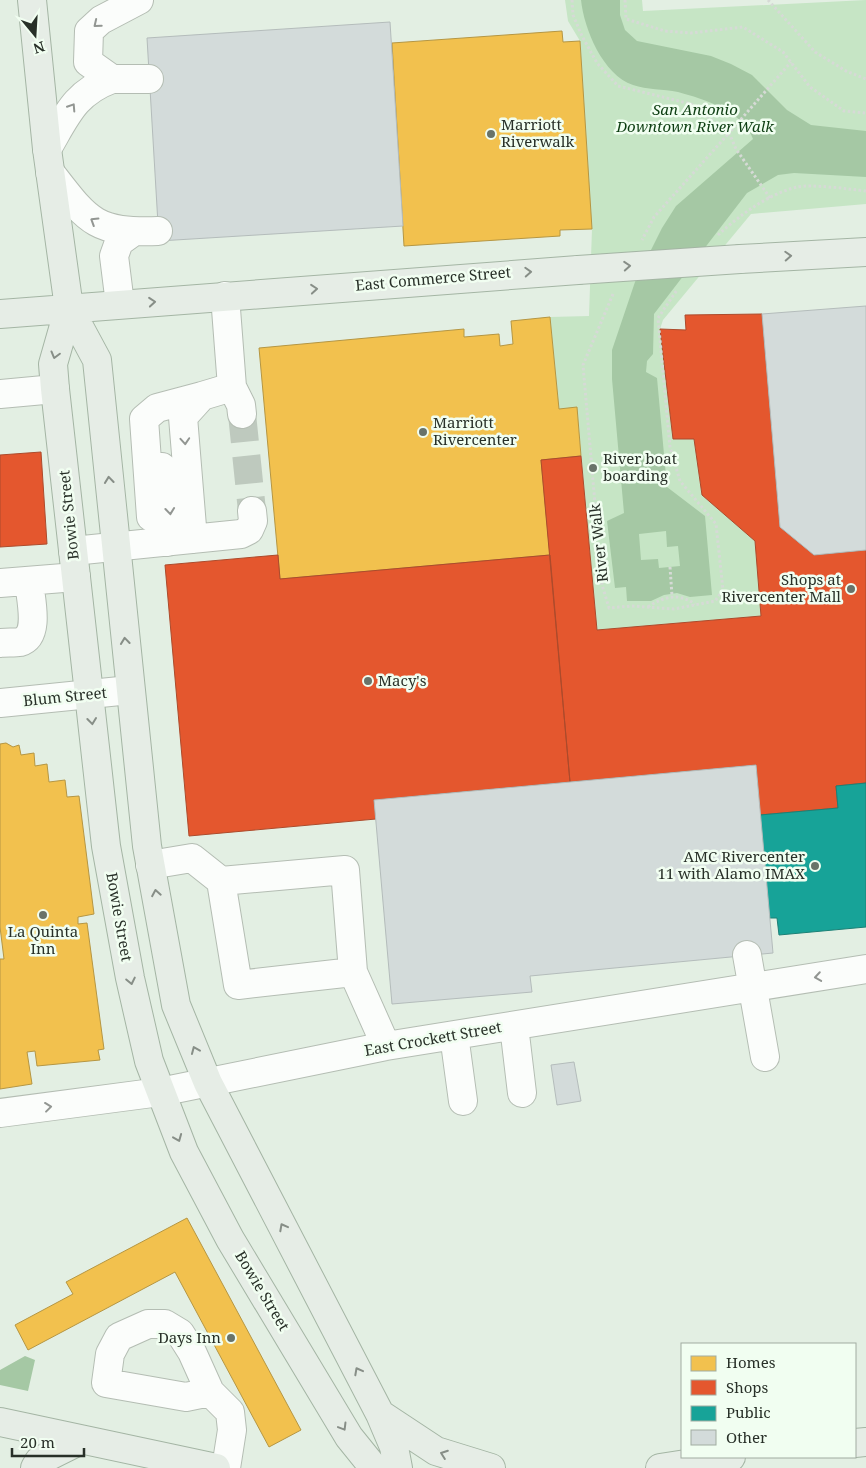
<svg xmlns="http://www.w3.org/2000/svg" width="866" height="1468" font-family="'Noto Serif',serif">
	<rect width="100%" height="100%" fill="#e3efe3"/>
	<path fill="#c6e5c5" d="M565 0H642L643 11 866 0V204L751 214 663 320 660 329 673 439H694L702 495 755 541 761 616 597 630 577 408 559 409 550 317 589 316 592 229 580 41 568 21Z"/>
	<path fill="#a5c8a4" fill-rule="evenodd" d="M581 0H620V15L625 30 637 41 711 56 731 64 752 75 787 110 811 125 866 131V177L794 173 778 175 747 193 654 314 653 354 647 361 646 372 657 378 667 487 705 516 712 595 690 597 677 593 664 595 651 601H627L626 587 615 588 607 521 624 513 612 379V350L635 282 662 228 676 206 753 139C744 112 704 99 678 92 663 89 647 90 633 85 603 75 584 29 581 0ZM666 531 667 547 678 546 680 566 659 568 658 559 641 560 639 534Z
		M25 1356 35 1360 28 1391 0 1385V1370Z"/>
	<path fill="#f2c14e" stroke="#b59643" d="M562 31 563 42 580 41 592 229 560 230V236L404 246 392 43Z
		M550 317 559 409 577 407 581 456 541 460 550 555 280 579 259 348 464 329V337L499 334 500 346 513 344 511 321Z
		M6 743 13 747 19 745 21 755 34 753 35 766 47 764 49 782 65 780 67 797 79 796 94 914 78 917V924L87 923 104 1049 98 1050 100 1060 37 1066 35 1051 27 1052 32 1084 0 1089V959H4L0 927V744Z
		M187 1218 301 1430 269 1447 175 1272 28 1350 15 1325 73 1294 66 1282Z"/>
	<path fill="#e4572e" stroke="#ac4b2c" d="M762 314 780 527 814 555 866 550V783L836 786 838 808 760 815 756 765 570 782 541 460 581 456 597 630 761 616 755 541 702 495 694 439H673L660 329 686 330 685 315Z
		M41 452 47 544 0 547V455Z
		M278 555 280 579 550 555 570 782 374 800 376 819 189 836 165 565Z"/>
	<path fill="#17a398" stroke="#1c8076" d="M866 783V927L779 935 777 918H769L760 815 838 808 836 786Z"/>
	<path fill="#d3dbda" stroke="#b4bcbb" d="M390 22 403 226 159 241 147 38Z
		M866 306V550L814 555 780 527 762 314Z
		M756 765 773 953 530 976 532 992 392 1004 374 800Z
		M574 1062 581 1101 557 1105 551 1065Z"/>
	<g fill="none" stroke-linecap="round" stroke-linejoin="round">
		<path stroke="#bec9be" stroke-width="28" stroke-dasharray="28 14" stroke-linecap="butt" d="M242 414 252 511"/>
		<g stroke="#b4bdb3" stroke-width="30">
			<path id="minor" d="M139 0 101 20 89 31 88 62 112 79H149
				M47 149C66 117 74 93 112 79
				M50 172C88 221 94 233 158 231
				M225 296 232 387 241 405 242 414
				M120 304 114 256 119 242 133 232
				M0 394 55 389
				M162 467 163 482 172 511 168 542
				M151 517 144 419 157 408 202 396
				M193 539 183 417 202 396 232 387
				M73 551 241 534 249 530 253 521 252 511
				M0 583 76 577
				M0 643C6 642 14 643 20 642 41 636 30 597 29 581
				M0 703 130 690
				M150 865 192 858 221 881 345 870 353 972 386 1046
				M221 881 238 985 353 972
				M747 955 765 1057
				M514 1026 522 1093
				M454 1035 463 1101
				M0 1113 160 1092 386 1046 866 969
				M210 1392 186 1397 106 1383 110 1354 119 1337 148 1324H165L180 1333 192 1352 210 1392 230 1412 232 1430 226 1468"/>
		</g>
		<g stroke="#a4b5a4" stroke-width="30">
			<path id="major" d="M32 0 47 149 69 308 97 360 147 846 176 1005 208 1083 380 1414 394 1447 398 1468
				M740 259 866 252
				M69 308 53 364 55 389 106 846 130 978 149 1061 184 1152 230 1239 349 1437 374 1468
				M0 314 578 270
				M380 1414 436 1451 491 1468
				M0 1422 216 1468
				M855 1443 866 1442
				M35 1468 39 1461 81 1440
				M660 1468 731 1457"/>
		</g>
		<path stroke="#d6dad6" stroke-width="3" stroke-dasharray="2.5 2.5" stroke-linecap="butt" d="M572 0 573 15 582 36 597 63 618 86 691 104 729 133 654 217 642 240
			M625 0 626 19 665 31 691 33 743 27 783 52 810 87 844 111 866 113
			M768 0 815 52 846 71 866 79
			M770 198 736 149 729 133 791 62
			M718 235C740 215 768 194 797 187 811 184 850 189 866 191
			M613 294 583 365 602 585 609 608 632 606 674 609 715 601 723 590 716 524 680 481 670 447 658 318 677 290
			M670 567 672 596
			M648 607C664 596 679 593 695 604"/>
		<use href="#minor" stroke="#fbfdfb" stroke-width="28"/>
		<use href="#major" stroke="#e6ede6" stroke-width="28"/>
		<g stroke="#a4b5a4" stroke-width="30" stroke-linecap="butt">
			<path id="major-bridge" d="M578 270 740 259"/>
		</g>
		<use href="#major-bridge" stroke="#e6ede6" stroke-width="28"/>
	</g>
	<defs><path id="oneway-chevron" d="M-2-3.5L2.5 0L-2 3.5" fill="none" stroke-width="1.6" stroke-linecap="round" stroke-linejoin="round" transform="scale(1.25)"/></defs>
	<g stroke="#929692">
		<use href="#oneway-chevron" transform="translate(97 24) rotate(141)"/>
		<use href="#oneway-chevron" transform="translate(72 107) rotate(-57)"/>
		<use href="#oneway-chevron" transform="translate(94 221) rotate(-148)"/>
		<use href="#oneway-chevron" transform="translate(185 441) rotate(86)"/>
		<use href="#oneway-chevron" transform="translate(170 511) rotate(84)"/>
		<use href="#oneway-chevron" transform="translate(818 977) rotate(171)"/>
		<use href="#oneway-chevron" transform="translate(48 1107) rotate(-7)"/>
	</g>
	<g stroke="#878e87">
		<use href="#oneway-chevron" transform="translate(788 256) rotate(-3)"/>
		<use href="#oneway-chevron" transform="translate(627 266) rotate(-4)"/>
		<use href="#oneway-chevron" transform="translate(528 272) rotate(-3)"/>
		<use href="#oneway-chevron" transform="translate(314 289) rotate(-5)"/>
		<use href="#oneway-chevron" transform="translate(152 302) rotate(-5)"/>
		<use href="#oneway-chevron" transform="translate(55 355) rotate(105)"/>
		<use href="#oneway-chevron" transform="translate(109 480) rotate(-96)"/>
		<use href="#oneway-chevron" transform="translate(125 641) rotate(-96)"/>
		<use href="#oneway-chevron" transform="translate(92 721) rotate(83)"/>
		<use href="#oneway-chevron" transform="translate(156 893) rotate(-100)"/>
		<use href="#oneway-chevron" transform="translate(131 981) rotate(78)"/>
		<use href="#oneway-chevron" transform="translate(195 1050) rotate(-113)"/>
		<use href="#oneway-chevron" transform="translate(178 1138) rotate(68)"/>
		<use href="#oneway-chevron" transform="translate(283 1227) rotate(-118)"/>
		<use href="#oneway-chevron" transform="translate(358 1371) rotate(-118)"/>
		<use href="#oneway-chevron" transform="translate(343 1427) rotate(59)"/>
		<use href="#oneway-chevron" transform="translate(444 1454) rotate(-160)"/>
	</g>
	<g fill="#697369" stroke="#f1fef1" stroke-width="2">
		<circle cx="491" cy="134" r="5"/>
		<circle cx="423" cy="432" r="5"/>
		<circle cx="593" cy="468" r="5"/>
		<circle cx="851" cy="589" r="5"/>
		<circle cx="368" cy="681" r="5"/>
		<circle cx="815" cy="866" r="5"/>
		<circle cx="43" cy="915" r="5"/>
		<circle cx="231" cy="1338" r="5"/>
	</g>
	<g text-anchor="middle" stroke-width="5" stroke-linejoin="round" paint-order="stroke">
		<g font-size="15" font-style="italic" fill="#0d3e12" stroke="#f1fef1">
			<text x="695" y="115">San Antonio<tspan x="695" dy="17">Downtown River Walk</tspan></text>
		</g>
		<g font-size="15" fill="#283028" stroke="#f1fef1" text-anchor="start">
			<text x="501" y="130">Marriott<tspan x="501" dy="17">Riverwalk</tspan></text>
			<text x="433" y="428">Marriott<tspan x="433" dy="17">Rivercenter</tspan></text>
			<text x="603" y="464">River boat<tspan x="603" dy="17">boarding</tspan></text>
			<text x="841" y="585" text-anchor="end">Shops at<tspan x="841" dy="17">Rivercenter Mall</tspan></text>
			<text x="378" y="686">Macy's</text>
			<text x="805" y="862" text-anchor="end">AMC Rivercenter<tspan x="805" dy="17">11 with Alamo IMAX</tspan></text>
			<text x="43" y="937" text-anchor="middle">La Quinta<tspan x="43" dy="17">Inn</tspan></text>
			<text x="221" y="1343" text-anchor="end">Days Inn</text>
		</g>
		<g font-size="15" fill="#283028" stroke="#f1fef1">
			<text transform="translate(433 279) rotate(-5)" y="5">East Commerce Street</text>
			<text transform="translate(69 515) rotate(-96)" y="5">Bowie Street</text>
			<text transform="translate(599 543) rotate(-96)" y="5">River Walk</text>
			<text transform="translate(65 697) rotate(-6)" y="5">Blum Street</text>
			<text transform="translate(119 917) rotate(80)" y="5">Bowie Street</text>
			<text transform="translate(433 1039) rotate(-10)" y="5">East Crockett Street</text>
			<text transform="translate(262 1291) rotate(59)" y="5">Bowie Street</text>
		</g>
	</g>
	<rect x="681" y="1343" width="175" height="115" fill="#f1fef1" stroke="#a1aca1"/>
	<rect x="691" y="1356" width="25" height="15" fill="#f2c14e" stroke="#a1aca1"/>
	<text x="726" y="1368" font-size="15" fill="#283028">Homes</text>
	<rect x="691" y="1380" width="25" height="15" fill="#e4572e" stroke="#a1aca1"/>
	<text x="726" y="1393" font-size="15" fill="#283028">Shops</text>
	<rect x="691" y="1406" width="25" height="15" fill="#17a398" stroke="#a1aca1"/>
	<text x="726" y="1418" font-size="15" fill="#283028">Public</text>
	<rect x="691" y="1430" width="25" height="15" fill="#d3dbda" stroke="#a1aca1"/>
	<text x="726" y="1443" font-size="15" fill="#283028">Other</text>
	<g transform="translate(35 35) rotate(162)" stroke="#f1fef1" stroke-width="4" paint-order="stroke">
	<path d="M0-4L9 19L0 12L-9 19Z" fill="#283028"/>
	<text y="-8" font-size="14" font-weight="bold" text-anchor="middle" fill="#283028">N</text>
	</g>
	<path d="M12 1448v8h72v-8" fill="none" stroke="#283028" stroke-width="2.5"/>
	<text x="20" y="1448" font-size="15" fill="#283028" stroke="#f1fef1" stroke-width="4" paint-order="stroke">20 m</text>
</svg>
